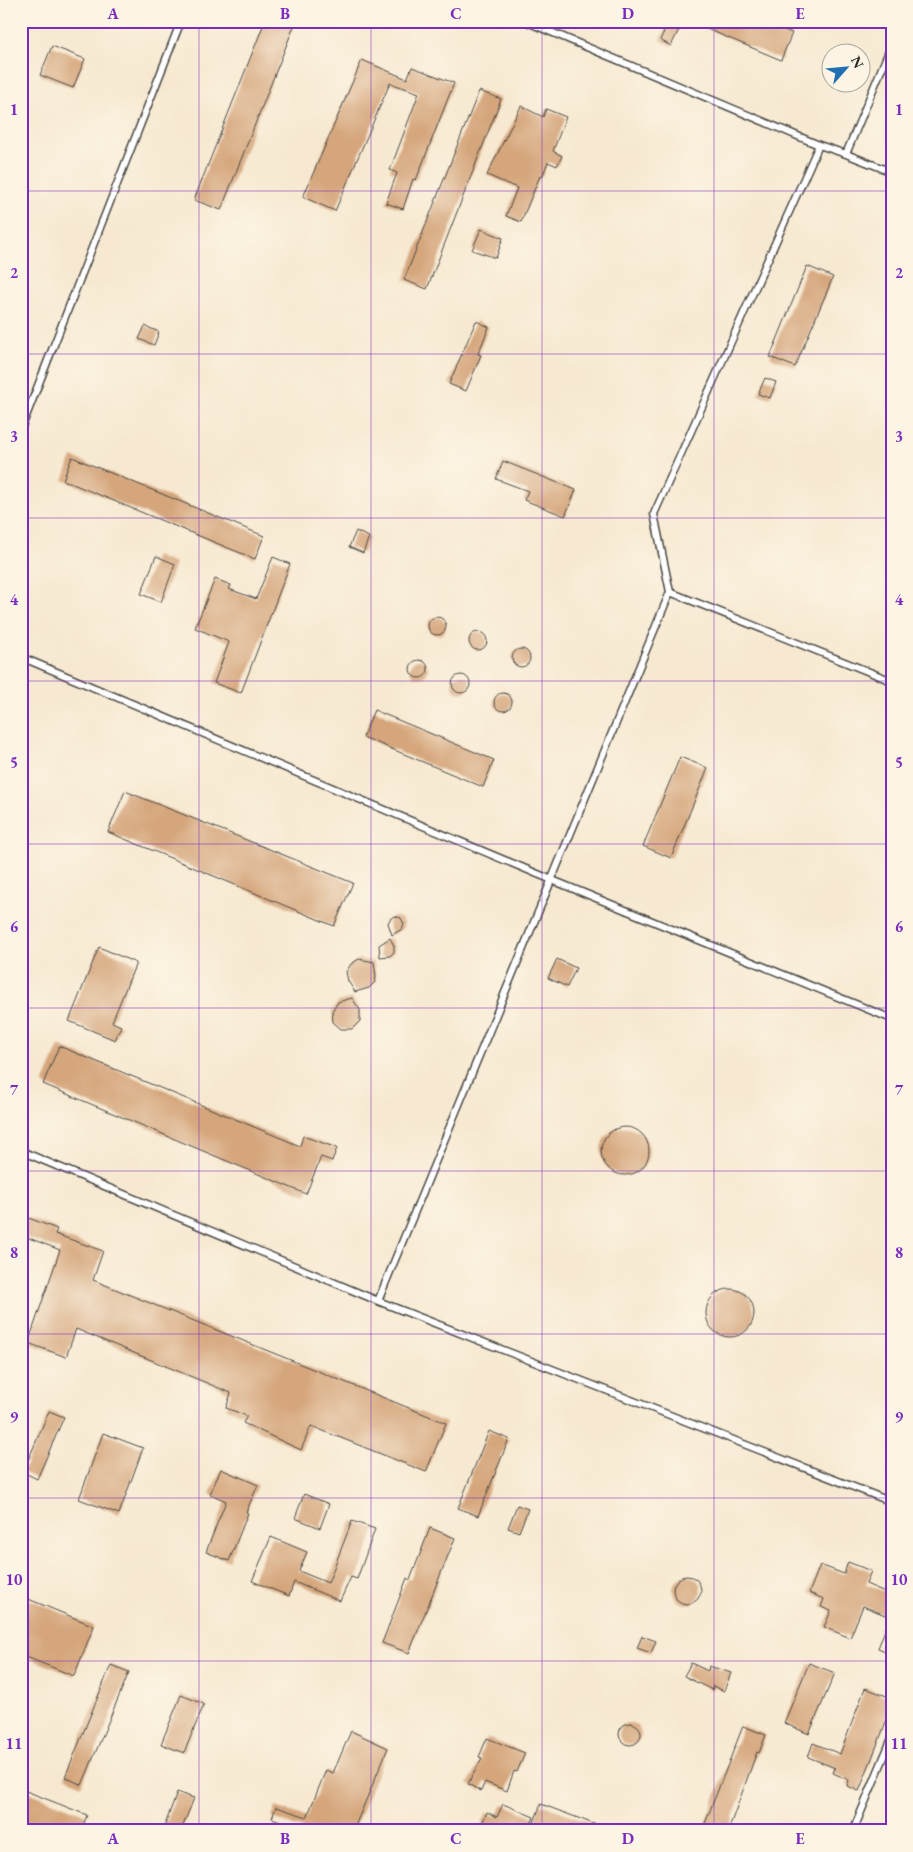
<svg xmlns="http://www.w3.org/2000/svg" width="913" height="1852" font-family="'EB Garamond',serif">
	<rect width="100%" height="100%" fill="#fcf5e5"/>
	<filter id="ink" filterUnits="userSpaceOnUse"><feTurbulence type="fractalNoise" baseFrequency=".02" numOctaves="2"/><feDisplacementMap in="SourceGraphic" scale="10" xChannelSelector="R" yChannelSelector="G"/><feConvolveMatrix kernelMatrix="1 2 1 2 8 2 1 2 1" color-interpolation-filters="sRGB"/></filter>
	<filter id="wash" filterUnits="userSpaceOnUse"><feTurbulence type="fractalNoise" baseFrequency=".0096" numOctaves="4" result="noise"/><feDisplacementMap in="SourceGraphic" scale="20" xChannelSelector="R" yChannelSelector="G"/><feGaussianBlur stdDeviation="1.12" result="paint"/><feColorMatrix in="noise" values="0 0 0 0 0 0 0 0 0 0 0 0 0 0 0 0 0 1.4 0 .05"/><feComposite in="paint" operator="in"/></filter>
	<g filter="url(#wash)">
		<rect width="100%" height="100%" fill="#f7e9d1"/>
		<g id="blocks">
			<path fill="#d5a67c" d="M265 21H296L221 210 194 200Z
				M669 21H683L671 46 660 40Z
				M688 21H763L792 33 781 60Z
				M52 46 85 59 73 88 40 75Z
				M362 60 407 79 412 67 454 83 416 180 413 179 403 209 386 203 397 173 390 170 419 93 390 83 335 211 303 197Z
				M479 91 501 99 427 289 404 280Z
				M521 106 543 117 546 109 566 117 553 151 562 156 557 166 548 162 542 177 540 176 521 222 506 216 517 188 487 175Z
				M481 229 503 238 496 258 472 250Z
				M807 266 833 277 795 367 770 357Z
				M476 321 489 327 478 354 481 355 466 391 449 384Z
				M145 326 159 332 154 345 139 339Z
				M765 378 776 382 770 398 758 394Z
				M72 457 264 536 255 559 63 480Z
				M503 461 576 490 565 516 524 500 528 491 496 479Z
				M356 531 369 537 363 553 349 547Z
				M156 556 175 564 161 602 141 594Z
				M273 557 290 564 241 693 214 683 229 642 195 628 215 579 231 585 229 589 256 599Z
				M428 626a9 9 0 1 1 18 0a9 9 0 1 1-18 0Z
				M469 641a9 9 0 1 1 18 0a9 9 0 1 1-18 0Z
				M512 658a9 9 0 1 1 18 0a9 9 0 1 1-18 0Z
				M410 669a9 9 0 1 1 18 0a9 9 0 1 1-18 0Z
				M452 684a9 9 0 1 1 18 0a9 9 0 1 1-18 0Z
				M494 702a9 9 0 1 1 18 0a9 9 0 1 1-18 0Z
				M374 710 494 760 483 787 363 737Z
				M680 757 708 768 671 858 643 846Z
				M125 791 353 883 334 926 108 832Z
				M394 916 401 918 404 924 402 929 392 935 388 923 390 919Z
				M390 938 394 946V952L390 956 380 957 379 945Z
				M99 947 136 963 112 1022 121 1026 115 1040 69 1021Z
				M359 959 374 962 376 977 375 982 369 988 355 992 348 981 346 972 351 964Z
				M557 959 576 968 567 987 548 978Z
				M352 998 360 1010V1021L352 1029H341L333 1022 332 1011 338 1002Z
				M59 1046 300 1146 303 1136 337 1148 332 1161 321 1157 306 1194 43 1084Z
				M601 1151a24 24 0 1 1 48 0a24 24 0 1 1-48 0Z
				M21 1215 57 1229 55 1234 103 1251 93 1280 446 1423 426 1472 311 1426 301 1450 243 1423 247 1416 226 1408 231 1393 76 1329 66 1357 28 1343 60 1250 21 1235Z
				M706 1313a24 24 0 1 1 48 0a24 24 0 1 1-48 0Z
				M49 1411 64 1417 37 1479 23 1472Z
				M489 1431 509 1439 478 1516 458 1508Z
				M103 1433 143 1448 119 1514 79 1499Z
				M221 1469 258 1485 246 1512 248 1513 229 1561 206 1552 226 1501 210 1494Z
				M304 1494 329 1504 320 1528 295 1518Z
				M517 1505 528 1509 519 1532 508 1528Z
				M352 1521 375 1529 357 1579 351 1577 340 1601 294 1582 289 1596 252 1581 271 1537 307 1552 299 1571 328 1583Z
				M430 1528 455 1538 409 1653 382 1643 407 1578 410 1580Z
				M848 1562 871 1571 866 1584 892 1595V1654L878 1648 890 1617 863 1606 850 1638 824 1627 831 1611 821 1607 824 1599 809 1593 820 1565 844 1574Z
				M673 1590a14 14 0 1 1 28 0a14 14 0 1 1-28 0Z
				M21 1596 94 1626 74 1676 21 1655Z
				M642 1636 656 1641 651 1653 637 1648Z
				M691 1663 708 1671 709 1666 731 1673 724 1691 713 1686 712 1690 684 1676Z
				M809 1663 835 1673 809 1734 784 1723Z
				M111 1665 129 1672 82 1785 65 1777Z
				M865 1688 892 1698V1707L859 1791 847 1786 849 1780 833 1773 835 1768 808 1757 813 1743 840 1754Z
				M181 1695 204 1704 184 1753 161 1744Z
				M619 1734a11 11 0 1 1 22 0a11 11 0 1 1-22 0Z
				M743 1726 766 1735 759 1753 757 1752 728 1831H702Z
				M351 1731 388 1748 353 1831H302V1829L272 1818 276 1807 307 1817 326 1770 333 1773Z
				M487 1738 525 1753 517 1772 514 1771 507 1791 485 1782 481 1791 468 1784 482 1758 479 1757Z
				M21 1789 87 1815 81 1831H21Z
				M177 1792 194 1798 181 1831H177L165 1825Z
				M503 1804 534 1817 528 1831H479L487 1812 497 1817Z
				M541 1804 610 1830V1831H542L532 1827Z"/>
		</g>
	</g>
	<g filter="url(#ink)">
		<use href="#blocks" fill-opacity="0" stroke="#4a4844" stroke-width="1"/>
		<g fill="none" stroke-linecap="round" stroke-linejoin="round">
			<g stroke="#4a4844" stroke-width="9">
				<path id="service" d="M525 21 819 145 846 154 892 172
					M846 154 892 44
					M21 429 181 21
					M670 592 892 681
					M21 657 552 880 892 1019
					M21 1151 378 1301 892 1502
					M378 1301 670 592 654 514 819 145
					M853 1831 892 1738"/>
			</g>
			<use href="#service" stroke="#fff" stroke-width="6"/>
		</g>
	</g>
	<path fill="none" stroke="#7b2cbf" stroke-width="1" stroke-opacity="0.55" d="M199 21V1831M371 21V1831M542 21V1831M714 21V1831M21 191H892M21 354H892M21 518H892M21 681H892M21 844H892M21 1008H892M21 1171H892M21 1334H892M21 1498H892M21 1661H892"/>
	<rect width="913" height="1852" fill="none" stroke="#fcf5e5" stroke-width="55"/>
	<g transform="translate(846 68) rotate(63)"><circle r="24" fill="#fcf5e5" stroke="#a8a49b"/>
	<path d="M0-4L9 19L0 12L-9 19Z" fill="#1f6fb2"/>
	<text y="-8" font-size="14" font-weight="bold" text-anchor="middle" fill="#2b2b2b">N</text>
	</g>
	<rect x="28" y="28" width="858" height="1796" fill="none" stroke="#7b2cbf" stroke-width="2"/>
	<g font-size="16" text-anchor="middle" font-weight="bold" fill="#7b2cbf">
		<text x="113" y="19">A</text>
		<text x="285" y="19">B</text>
		<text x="456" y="19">C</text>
		<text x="628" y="19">D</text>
		<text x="800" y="19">E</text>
		<text x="14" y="115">1</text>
		<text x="899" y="115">1</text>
		<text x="14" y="278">2</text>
		<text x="899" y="278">2</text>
		<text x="14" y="442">3</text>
		<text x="899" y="442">3</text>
		<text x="14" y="605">4</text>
		<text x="899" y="605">4</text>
		<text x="14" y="768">5</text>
		<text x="899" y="768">5</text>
		<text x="14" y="932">6</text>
		<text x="899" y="932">6</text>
		<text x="14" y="1095">7</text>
		<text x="899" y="1095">7</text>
		<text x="14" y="1258">8</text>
		<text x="899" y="1258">8</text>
		<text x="14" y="1422">9</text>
		<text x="899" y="1422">9</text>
		<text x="14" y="1585">10</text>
		<text x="899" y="1585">10</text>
		<text x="14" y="1749">11</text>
		<text x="899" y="1749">11</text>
		<text x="113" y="1844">A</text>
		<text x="285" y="1844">B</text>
		<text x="456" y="1844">C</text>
		<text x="628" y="1844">D</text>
		<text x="800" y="1844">E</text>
	</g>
</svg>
